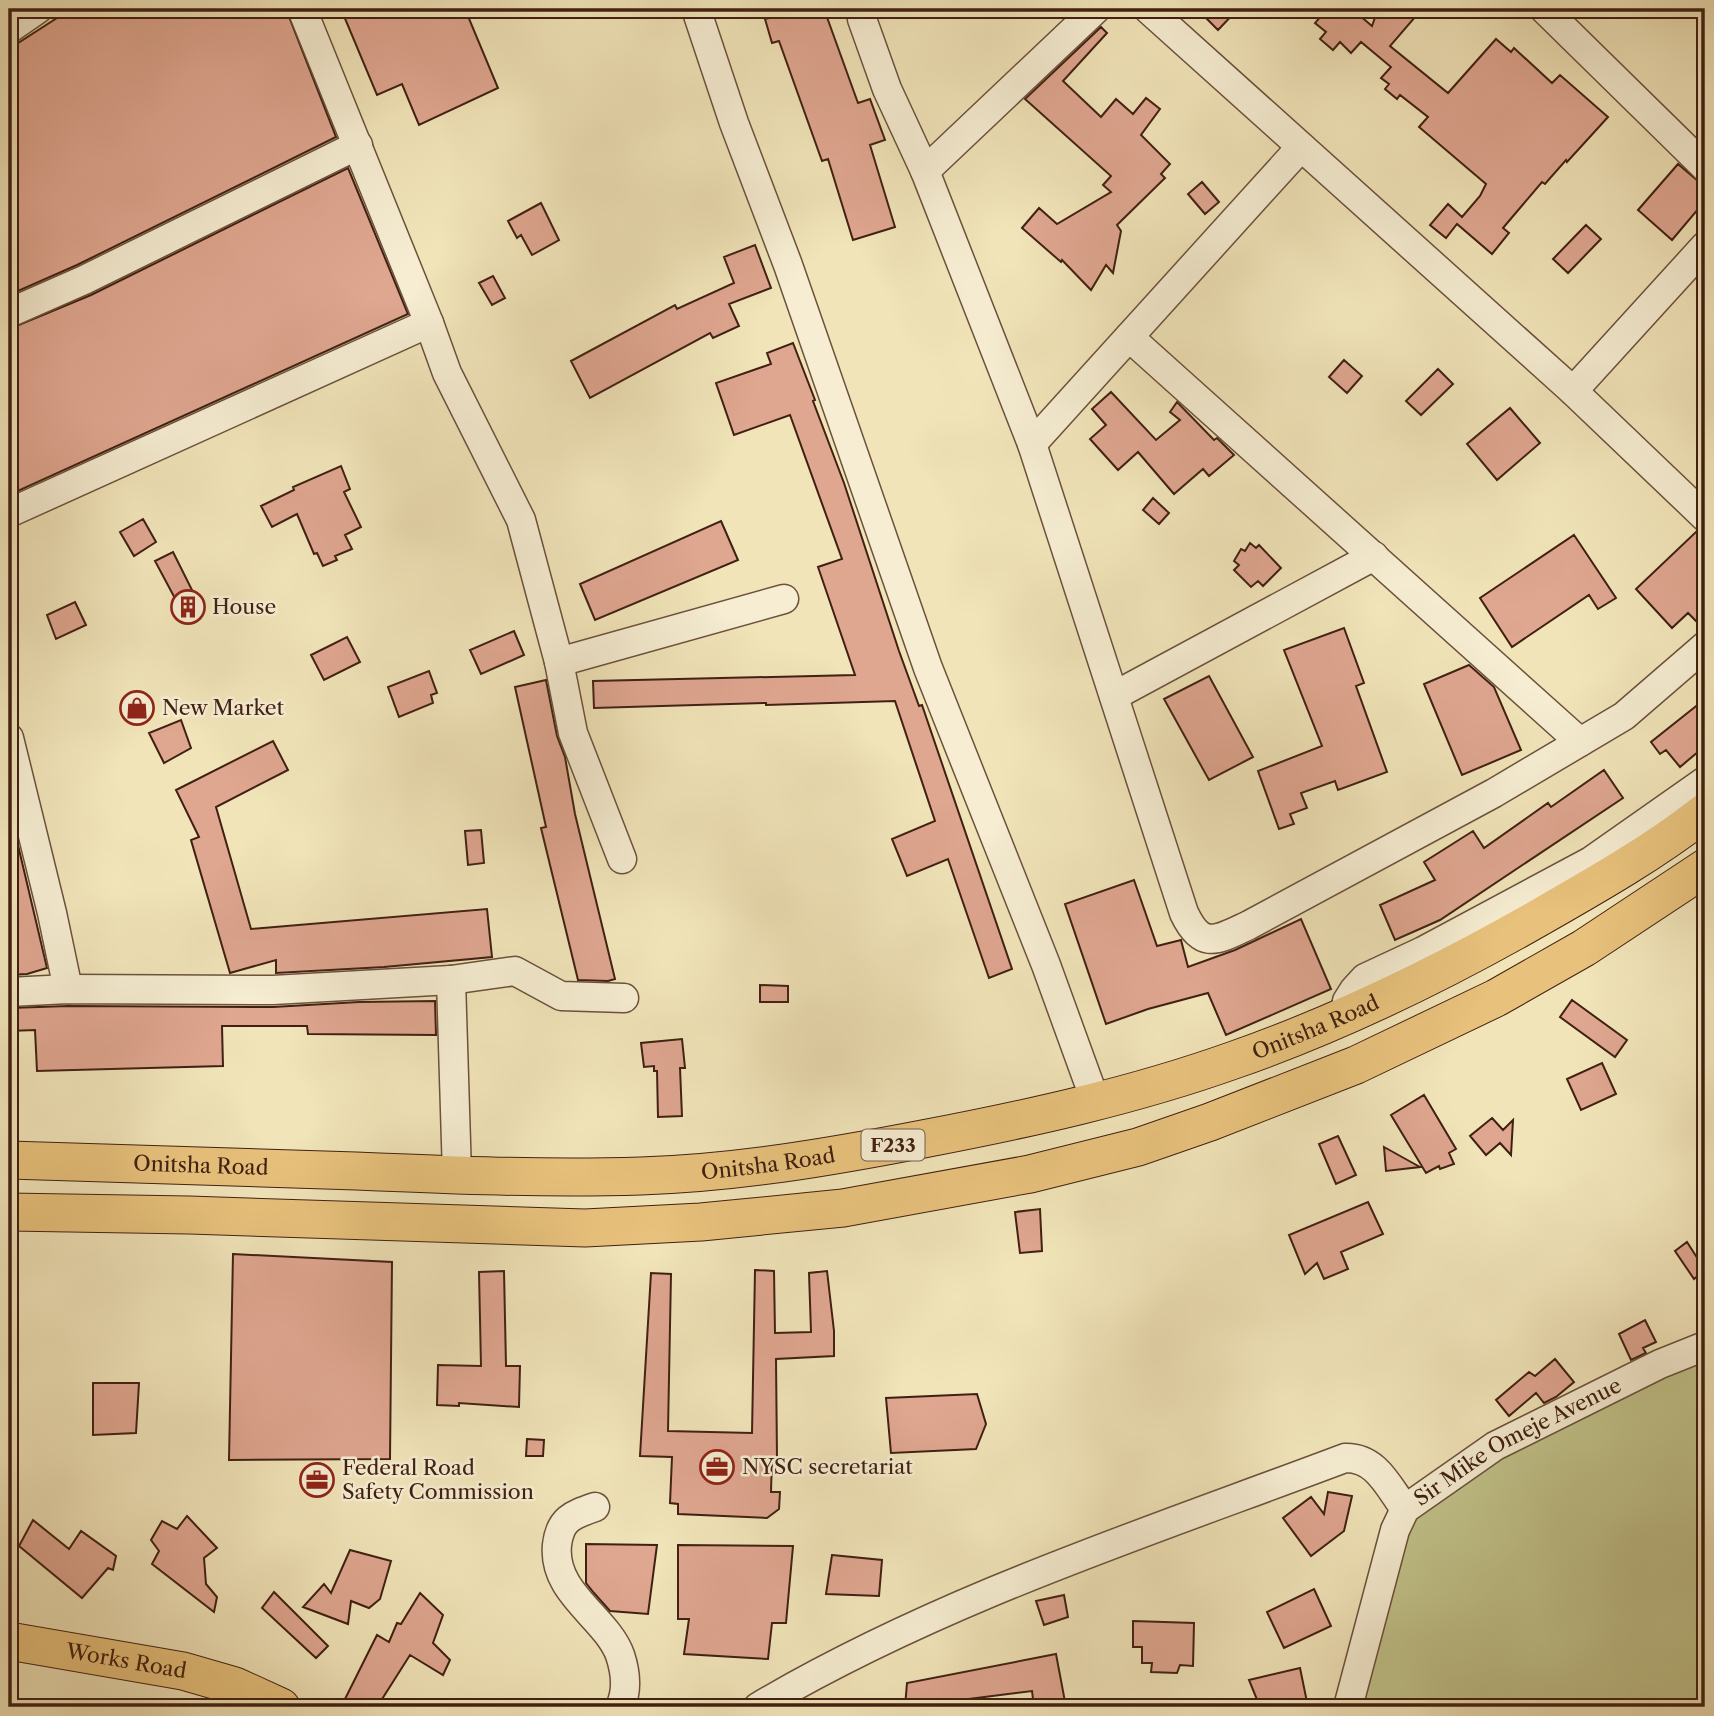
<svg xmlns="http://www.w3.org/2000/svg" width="1714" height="1716" font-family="'Libre Caslon Text',serif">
	<rect width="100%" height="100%" fill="#f1e4b9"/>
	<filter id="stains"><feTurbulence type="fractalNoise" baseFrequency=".00286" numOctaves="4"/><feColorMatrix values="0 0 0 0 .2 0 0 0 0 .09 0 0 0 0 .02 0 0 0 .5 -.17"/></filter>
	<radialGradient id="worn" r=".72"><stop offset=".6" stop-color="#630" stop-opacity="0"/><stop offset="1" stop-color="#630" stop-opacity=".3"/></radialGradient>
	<path fill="#c1c28a" stroke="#80714e" stroke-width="2" d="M1705 1347V1707H1362L1405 1509Z"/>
	<path fill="#dfa690" stroke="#402012" stroke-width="2" d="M71 9H286L336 137 77 265 9 295V45L18 43Z
		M341 9H465L498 88 419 125 402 84 377 95Z
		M767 9H824L858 103 870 99 885 140 870 145 895 227 853 240 828 159 822 161 779 41 772 43 765 19 769 18Z
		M1197 9H1238L1218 30Z
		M1327 9H1352L1372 26 1378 9H1422L1390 46 1448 93 1496 39 1511 52 1514 48 1552 83 1560 75 1608 117 1567 162 1566 160 1545 184 1542 182 1503 228 1509 233 1492 254 1457 224 1446 238 1430 225 1448 204 1462 217 1480 196 1486 184 1419 127 1428 117 1400 95 1397 99 1385 89 1389 84 1381 78 1391 67 1361 42 1351 53 1340 42 1333 50 1320 39 1326 32 1315 23Z
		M1101 27 1107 33 1063 81 1101 117 1116 99 1133 114 1146 98 1160 109 1141 135 1170 164 1161 174 1165 178 1117 225 1121 231 1113 273 1106 265 1091 290 1062 260 1061 262 1022 228 1039 208 1057 224 1111 192 1103 185 1111 176 1025 99Z
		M1678 164 1705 187V201L1672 240 1638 210Z
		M348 168 408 314 9 495V329L91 295Z
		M1202 182 1219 202 1205 214 1188 194Z
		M541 203 559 240 532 255 521 235 517 238 508 221Z
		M1586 225 1601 239 1568 273 1553 259Z
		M755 245 771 288 729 304 739 326 713 338 710 333 590 398 571 361 675 305 677 309 734 283 724 257Z
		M493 276 505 298 492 305 479 283Z
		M793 343 815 400 813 401 844 483 899 651 919 706 922 705 1012 969 989 978 948 859 907 876 892 839 935 821 895 701 766 705V703L594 708 593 681 855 675 818 567 842 559 790 415 734 435 716 383 771 364 767 353Z
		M1344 360 1362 376 1347 393 1329 377Z
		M1438 369 1453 384 1421 415 1406 401Z
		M1111 392 1156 440 1180 420 1170 412 1177 402 1214 440 1217 438 1234 455 1209 476 1203 469 1174 494 1138 452 1118 470 1090 439 1106 425 1092 409Z
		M1510 408 1540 443 1497 480 1467 444Z
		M341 466 350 489 344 492 361 527 345 535 352 549 335 556 337 560 323 566 317 553 314 554 297 514 272 527 261 506 294 490 293 487Z
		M1153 498 1169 513 1159 524 1143 510Z
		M143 519 156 542 134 556 120 532Z
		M721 521 738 560 595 620 580 584Z
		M1697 531 1705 533V630L1688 613 1672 628 1636 589Z
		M1574 535 1616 598 1598 609 1589 595 1512 647 1480 598Z
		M1250 543 1256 548 1259 545 1281 568 1263 586 1258 581 1251 587 1234 570 1239 565 1234 561 1241 549 1245 551Z
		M173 552 201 608 181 619 175 605 178 604 155 561Z
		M75 602 86 625 56 639 47 615Z
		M1344 628 1364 683 1356 686 1387 772 1338 790 1335 781 1301 793 1307 808 1290 814 1294 824 1279 829 1258 771 1322 746 1284 650Z
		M514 631 524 655 481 674 470 650Z
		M347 637 360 662 324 680 311 655Z
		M1469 665 1494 687 1521 750 1462 775 1424 684Z
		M429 671 437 693 431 695 433 703 399 717 388 687Z
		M1209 676 1253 757 1209 780 1164 699Z
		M546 680 557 736 565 757 575 814 615 979 608 981 578 980 541 828 546 827 515 687Z
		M1705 699V746L1680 767 1666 750 1660 754 1651 742Z
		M181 720 191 748 164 763 149 733Z
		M273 741 288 770 216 807 251 929 487 909 492 957 384 967 276 973V960L230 973 191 840 199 837 176 790Z
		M1604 770 1623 798 1440 920 1395 940 1380 905 1435 880 1424 862 1473 831 1484 848 1548 803 1551 807Z
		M13 824 47 968 27 974 9 975V825Z
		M481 830 484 863 468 865 465 831Z
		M1134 880 1157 946 1181 940 1188 967 1235 950 1301 919 1331 989 1226 1035 1208 993 1148 1009 1106 1024 1065 904Z
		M760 985 788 986V1002H760Z
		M1572 1000 1627 1040 1615 1057 1560 1017Z
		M435 1001 436 1035 308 1034 307 1026H222L223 1066 37 1071 35 1030 9 1031V1008L68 1006 273 1007 359 1002Z
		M682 1039 685 1068H680L682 1116 658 1117 657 1071H654V1066L644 1067 641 1043Z
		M1602 1063 1616 1094 1581 1110 1567 1079Z
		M1424 1095 1456 1149 1449 1153 1454 1164 1440 1169 1439 1166 1426 1173 1391 1115Z
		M1492 1118 1503 1130 1513 1120 1511 1155 1500 1143 1486 1155 1470 1136Z
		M1338 1136 1356 1175 1336 1184 1319 1144Z
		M1384 1147 1420 1167 1386 1171Z
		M1368 1202 1383 1234 1341 1252 1348 1269 1324 1279 1317 1263 1305 1274 1289 1235Z
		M1040 1209 1042 1251 1020 1253 1015 1212Z
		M1687 1242 1705 1270 1694 1279 1675 1251Z
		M233 1254 392 1262 390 1459 229 1460Z
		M755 1270 774 1271 775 1333 811 1332 809 1273 827 1271 834 1331V1356L776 1359 777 1457H772L771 1492H780L779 1509 767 1518 678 1514V1504L670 1503 672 1457 640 1456 651 1273 671 1274 668 1431 752 1433Z
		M504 1271 506 1366H520L519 1407 459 1403V1406L437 1405 438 1365 481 1366 479 1272Z
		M1645 1320 1656 1342 1643 1348 1646 1353 1631 1360 1619 1334Z
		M1555 1359 1574 1382 1556 1397 1544 1403 1536 1393 1509 1416 1496 1400 1529 1372 1535 1376Z
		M93 1383H139L136 1433 93 1435Z
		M977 1394 986 1424 976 1449 891 1453 886 1398Z
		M527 1439 544 1440 543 1456H526Z
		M1328 1492 1352 1496 1344 1531 1311 1556 1283 1518 1311 1497 1324 1514Z
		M187 1516 217 1548 204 1558 206 1584 217 1597 214 1612 152 1564 159 1551 151 1540 162 1521 177 1529Z
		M33 1520 69 1549 81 1531 116 1556 113 1570 108 1568 82 1598 19 1546Z
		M586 1544 657 1545 648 1614 610 1611 594 1593 586 1583Z
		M678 1545 793 1546 786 1623H772L768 1659 684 1654 689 1619H678Z
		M350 1550 391 1561 380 1599 369 1608 351 1601 348 1624 303 1607 324 1584 331 1593Z
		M832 1555 882 1560 879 1596 826 1594Z
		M1314 1589 1331 1626 1284 1648 1267 1612Z
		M274 1592 328 1646 316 1658 262 1608Z
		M420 1593 443 1615 433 1643 450 1660 443 1675 410 1655 377 1707H341L377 1635 389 1642 397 1623 401 1624Z
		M1064 1595 1068 1617 1044 1625 1036 1601Z
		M1133 1621 1194 1623 1193 1666 1180 1665 1177 1673 1151 1672 1152 1663H1142V1647H1133Z
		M1056 1654 1066 1707H1034L1032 1691 905 1707 907 1683Z
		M1300 1668 1307 1702 1288 1707H1260L1249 1680Z"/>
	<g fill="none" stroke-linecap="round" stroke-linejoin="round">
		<g stroke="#6c513c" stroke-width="31">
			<g id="minor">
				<path d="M302 9 429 323 447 373 521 520 559 662 573 733 622 859"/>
				<path d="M696 9 734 123 788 265 928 668 1046 965 1095 1100"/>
				<path d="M861 9 862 19 887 89 925 171 1032 444 1184 913C1202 951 1217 940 1249 925L1494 793 1624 716 1705 646"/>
				<path d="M1148 9 1573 391 1705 517"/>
				<path d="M1544 9 1705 167"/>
				<path d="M9 29 38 9"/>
				<path d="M925 171 1096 9"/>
				<path d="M9 313 84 280 358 145"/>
				<path d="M1129 337 1580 742"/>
				<path d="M1573 391 1705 246"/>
				<path d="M1032 444 1301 147"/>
				<path d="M9 513 429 323"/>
				<path d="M559 662 784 599"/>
				<path d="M1114 696 1374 556"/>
				<path d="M9 738 52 913 68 989"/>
				<path d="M451 980 457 1175"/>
				<path d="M9 992 68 989 273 990 451 980 515 971 561 996 624 998"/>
				<path d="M1345 1017 1347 1001 1354 990 1365 978 1423 951 1591 861 1705 781"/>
				<path d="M595 1507C572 1515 560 1519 557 1545 552 1593 606 1617 620 1655 626 1673 628 1690 620 1707"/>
				<path d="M758 1707C941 1599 1146 1533 1345 1458 1376 1457 1388 1486 1405 1509"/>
				<path id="s1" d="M1348 1707 1395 1530 1405 1509 1495 1446 1660 1364 1705 1346"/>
			</g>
		</g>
		<g stroke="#402012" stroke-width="39">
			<g id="major">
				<path id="s2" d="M9 1160C124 1163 240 1167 356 1171 451 1175 546 1179 641 1176 736 1173 830 1157 923 1139 1028 1119 1133 1096 1234 1060 1340 1023 1442 973 1540 917 1596 885 1654 852 1705 812"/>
				<path d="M9 1212 189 1215 585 1228 701 1222 843 1208 1030 1174 1138 1147 1210 1122 1356 1065 1496 998 1584 948 1705 868"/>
				<path id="s3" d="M9 1641 183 1671 235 1686 281 1707"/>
			</g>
		</g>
		<use href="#minor" stroke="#f6edd2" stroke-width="28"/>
		<use href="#major" stroke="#e8c27c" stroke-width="37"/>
	</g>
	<defs>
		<g id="building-ring" transform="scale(1.75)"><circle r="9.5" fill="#f6edd2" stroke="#8f2418" stroke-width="1.5"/><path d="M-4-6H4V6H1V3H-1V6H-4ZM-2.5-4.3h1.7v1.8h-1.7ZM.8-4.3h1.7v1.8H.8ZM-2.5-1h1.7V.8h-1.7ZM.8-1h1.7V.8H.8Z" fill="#8f2418"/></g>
		<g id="shop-ring" transform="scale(1.75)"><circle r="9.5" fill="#f6edd2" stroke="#8f2418" stroke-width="1.5"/><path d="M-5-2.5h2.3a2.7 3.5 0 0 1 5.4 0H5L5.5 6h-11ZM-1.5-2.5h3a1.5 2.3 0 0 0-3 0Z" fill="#8f2418"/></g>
		<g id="office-ring" transform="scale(1.75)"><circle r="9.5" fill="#f6edd2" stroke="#8f2418" stroke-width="1.5"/><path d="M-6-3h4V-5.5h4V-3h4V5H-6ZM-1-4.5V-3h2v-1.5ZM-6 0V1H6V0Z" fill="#8f2418"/></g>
	</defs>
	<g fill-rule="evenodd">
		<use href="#building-ring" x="188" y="607"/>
		<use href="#shop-ring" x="137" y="708"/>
		<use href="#office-ring" x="717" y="1467"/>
		<use href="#office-ring" x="317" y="1480"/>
	</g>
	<g text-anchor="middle" stroke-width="5" stroke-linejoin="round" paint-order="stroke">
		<rect fill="#f6edd2" stroke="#775e4c" stroke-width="2" x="861.5" y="1129.5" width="63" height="31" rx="5"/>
		<g font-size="19" font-weight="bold" fill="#402012">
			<text x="893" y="1152">F233</text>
		</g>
		<g font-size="21" fill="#402012" stroke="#f6edd2" text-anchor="start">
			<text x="212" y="614">House</text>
			<text x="162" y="715">New Market</text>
			<text x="742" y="1474">NYSC secretariat</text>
			<text x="342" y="1475">Federal Road<tspan x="342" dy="24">Safety Commission</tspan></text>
		</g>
		<g font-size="21" fill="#402012" stroke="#f6edd2">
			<text dy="7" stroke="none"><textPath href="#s2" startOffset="1326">Onitsha Road</textPath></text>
			<text dy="7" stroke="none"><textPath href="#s2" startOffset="760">Onitsha Road</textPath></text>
			<text dy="7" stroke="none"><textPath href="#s2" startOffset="192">Onitsha Road</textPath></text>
			<text dy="7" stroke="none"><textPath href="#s1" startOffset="338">Sir Mike Omeje Avenue</textPath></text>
			<text dy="7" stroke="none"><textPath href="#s3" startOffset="119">Works Road</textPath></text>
		</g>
	</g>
	<rect width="1714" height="1716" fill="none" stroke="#f1e4b9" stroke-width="35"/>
	<rect x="10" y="10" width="1693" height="1695" fill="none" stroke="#402012" stroke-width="3.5"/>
	<rect x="18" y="18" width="1679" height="1681" fill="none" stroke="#402012" stroke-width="2"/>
	<rect width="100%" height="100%" filter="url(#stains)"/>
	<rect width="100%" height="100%" fill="url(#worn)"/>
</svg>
